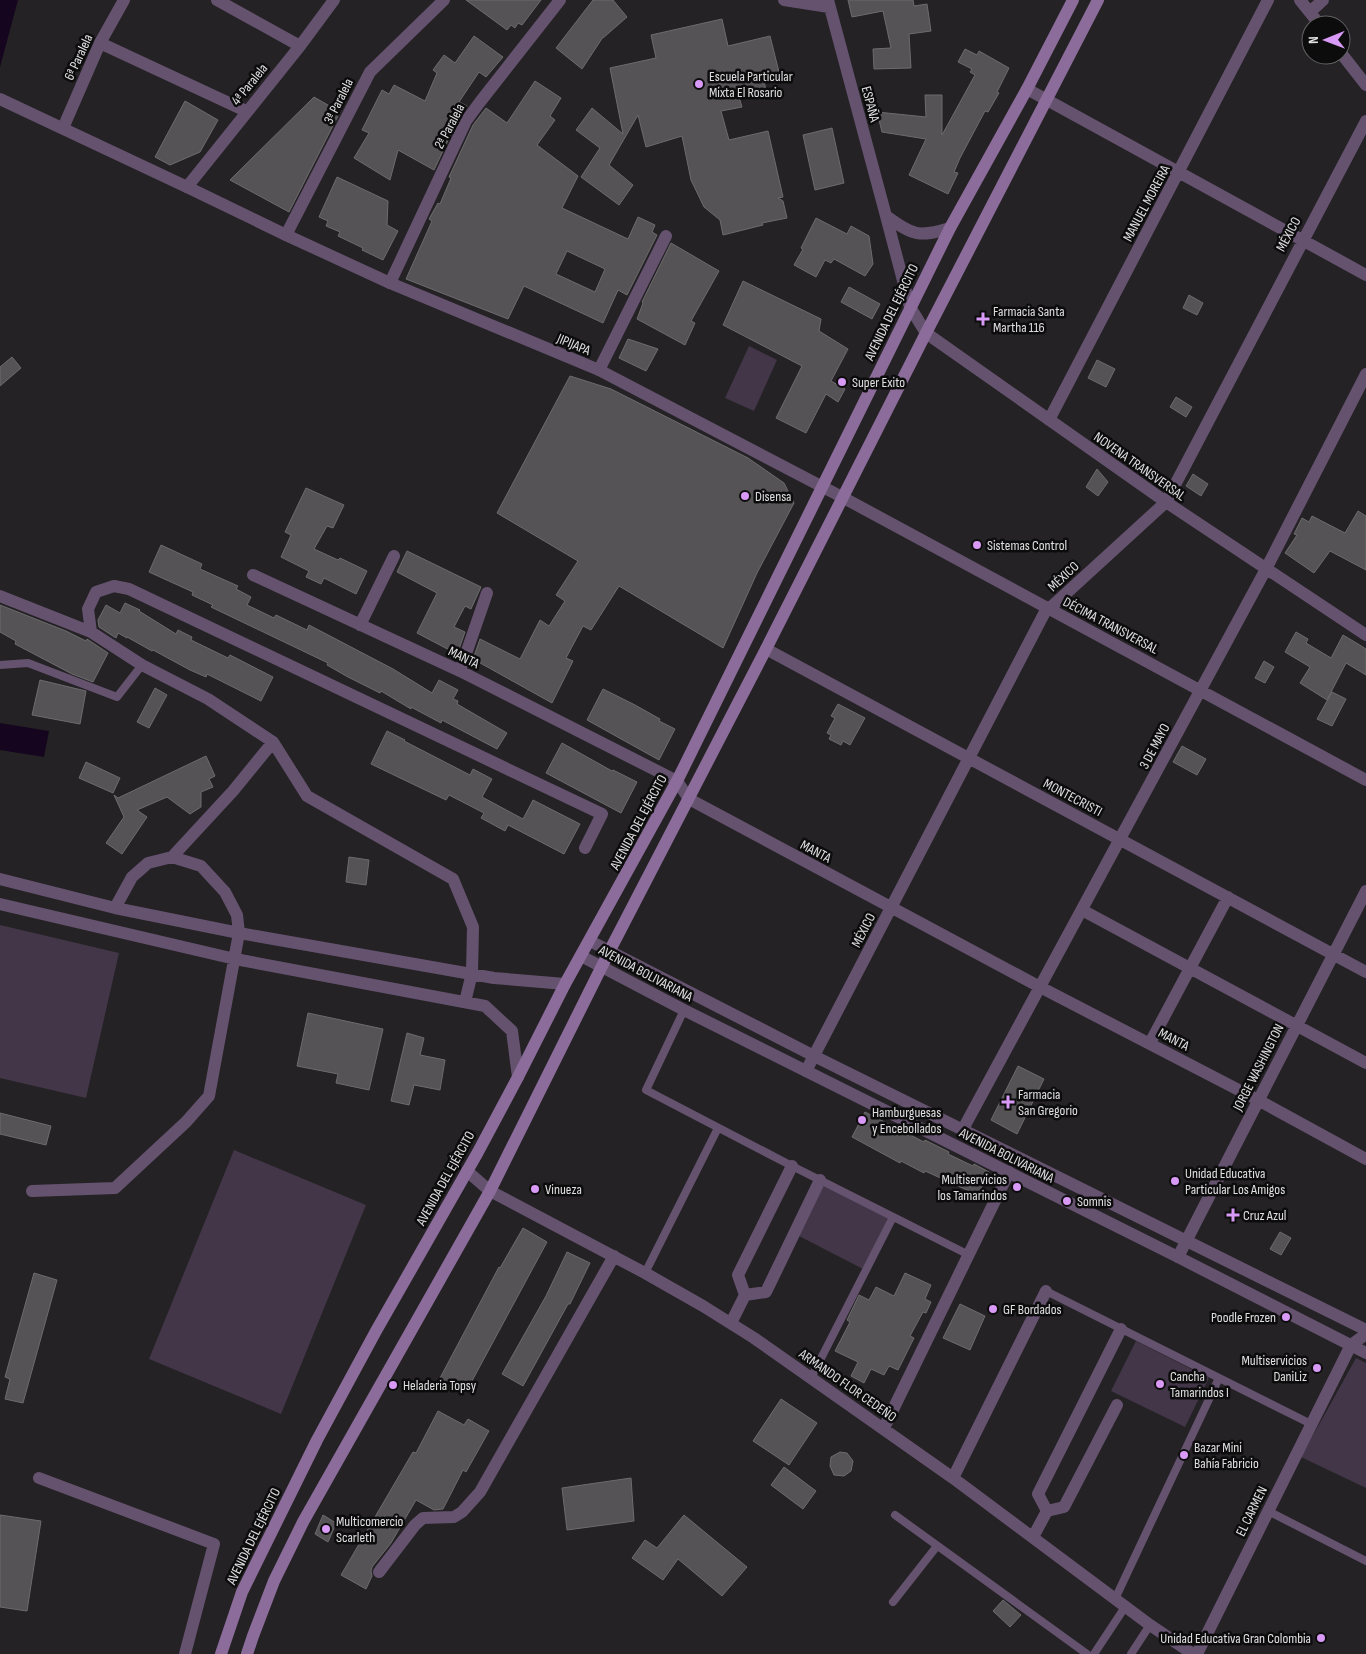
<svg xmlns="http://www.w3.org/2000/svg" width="1366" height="1654" font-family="'Sofia Sans Condensed',sans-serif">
	<rect width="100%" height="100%" fill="#242224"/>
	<path fill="#423648" d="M749 346 777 360 754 411 725 398Z
		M0 925 119 953 86 1098 0 1078Z
		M234 1150 366 1205 281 1414 149 1359Z
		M823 1186 888 1218 863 1269 799 1236Z
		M1136 1341 1209 1378 1185 1427 1111 1391Z
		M1356 1358 1366 1363V1488L1301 1457Z"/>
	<path fill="#16051e" d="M0 0H18L0 67Z
		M0 723 49 731 44 757 0 750Z"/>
	<path fill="#555355" stroke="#6d6b6d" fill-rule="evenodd" d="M466 0H541L522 25 518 23 515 28 511 25 507 30Z
		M593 0H613L627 17 603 38V37L582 69 556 48Z
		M848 0H913L914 6 927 4 931 31 909 34 911 68 874 69 873 49 891 48 883 11 852 17Z
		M722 19 728 46 770 36 779 72 763 75 766 91 739 97 742 107 721 111 729 140 768 131 783 197 778 198 783 201 787 218 762 223 763 225 723 235 720 220 704 207 691 180 682 136 646 147 638 115 609 165 633 185 619 205 581 177 600 148 576 130 592 108 623 134 610 68 656 58 651 35Z
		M474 36 503 57 486 77 479 72 459 102 467 106 459 117 434 170 398 150 390 180 354 158 369 133 362 130 382 90 389 94 394 85 425 101 437 73 433 70 444 55 455 63Z
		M965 49 977 55 979 51 1009 68 997 92 999 93 988 112 985 111 960 158 954 172 958 173 948 194 909 175 926 139 882 132 877 112 926 117 925 95H942V135L975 75 970 72 972 69 958 62Z
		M535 81 561 98 550 116 555 120 537 145 578 176 562 208 628 239 638 217 655 225 652 232 657 235 627 295 618 290 603 323 524 286 508 319 406 279 432 221 429 219 438 203 440 204 451 178 449 177 473 125 486 108 507 123ZM567 251 605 269 595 292 556 274Z
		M314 97 340 112 289 212 230 180Z
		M185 101 218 120 200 152 170 165 155 157Z
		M832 128 844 183 815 190 803 135Z
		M337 177 388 201 387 225 398 231 383 260 362 250 363 248 338 236 340 232 326 226 328 221 319 217Z
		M816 218 847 234 851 226 869 236 873 264 865 276 834 259 831 263 825 260 816 277 794 265 803 249 801 248Z
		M671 243 719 271 691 321 695 323 685 345 637 319 643 303 642 302Z
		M743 281 821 319 819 331 848 349 831 381 845 389 838 402 826 394 806 433 776 418 802 366 723 325Z
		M849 287 880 304 872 319 841 302Z
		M1189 295 1203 303 1197 315 1183 308Z
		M628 339 658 349 646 371 619 358Z
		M12 357 21 368 0 386V367Z
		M1097 360 1115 369 1106 387 1088 378Z
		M570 376 611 389 748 458 784 483 794 503 757 573 723 648 619 586 591 630 583 626 566 658 573 661 552 703 473 659 480 639 520 659 540 620 549 626 565 601 556 595 578 561 497 513Z
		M1176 397 1192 407 1186 417 1170 407Z
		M1097 469 1108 482 1098 496 1086 487Z
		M1193 474 1208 484 1201 496 1186 486Z
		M306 488 344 505 333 528 327 526 314 549 338 560 340 558 367 571 356 594 324 578 321 584 306 577 309 571 281 557 291 535 285 532Z
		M1358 511 1366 516V570L1330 551 1314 573 1285 553 1297 535 1294 534 1302 518 1309 522 1312 516 1345 533Z
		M161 545 202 564 200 569 238 586 236 589 251 597 247 605 274 618 276 615 307 630 309 625 393 669 432 693 439 680 458 690 453 699 458 701 457 704 507 733 497 749 442 720 441 723 411 707V709L381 691 380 693 348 677 327 665 328 663 211 607 213 605 192 595 193 592 149 572Z
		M407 551 481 587 471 609 465 606 454 627 465 632 458 652 456 651 455 653 417 633 437 593 397 572Z
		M125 603 140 610 139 611 176 634 178 630 192 637 191 640 228 658 230 655 273 677 261 701 207 674 206 677 190 670 153 650 152 651 127 637V638L118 633 116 638 99 627 98 620 106 605 120 613Z
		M0 605 66 631 86 641 87 639 108 653 93 682 72 674 15 644 16 641 0 632Z
		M1296 632 1308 639 1306 643 1331 658 1343 635 1358 644 1366 649V675L1346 663 1327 700 1300 683 1310 667 1285 652Z
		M1264 661 1274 667 1265 683 1255 678Z
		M40 680 86 691 80 724 32 715Z
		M155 688 167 695 149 728 137 722Z
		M603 689 635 705 660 719 659 721 675 729 659 760 587 720Z
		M1332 692 1346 699 1332 726 1317 719Z
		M838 704 865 718 850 745 843 741 841 745 829 739 831 735 827 733 835 718 831 716Z
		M387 731 405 740 404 741 470 775 473 769 492 779 482 797 523 819 533 800 580 824 564 854 508 825 505 831 481 818 484 813 449 795 446 800 371 764Z
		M562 743 612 771 613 770 637 782 621 813 546 773Z
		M1182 746 1206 759 1197 775 1173 762Z
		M206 756 215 776 209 779 213 787 201 792V807L190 814 167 797 137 810 147 817 122 854 106 843 124 817 114 795 118 798Z
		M86 762 120 778 113 793 79 778Z
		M349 857 369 860 366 885 346 882Z
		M308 1013 383 1029 369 1090 336 1083 338 1074 297 1066Z
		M407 1033 424 1038 420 1055 445 1060 440 1090 414 1085 409 1105 391 1101Z
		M1018 1066 1044 1079 1017 1134 991 1120Z
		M865 1112 924 1142 925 1140 949 1152 948 1154 973 1166 974 1164 989 1172 978 1195 925 1171 924 1173 901 1161 900 1163 852 1137Z
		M0 1113 51 1126 46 1145 0 1134Z
		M523 1228 547 1242 466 1392 440 1378 499 1267 500 1268Z
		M1280 1232 1291 1238 1281 1255 1270 1249Z
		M567 1252 590 1263 570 1304H568L523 1386 502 1374 546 1296Z
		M34 1273 57 1280 23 1403 5 1399 10 1379 5 1377Z
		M905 1273 931 1285 925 1299 931 1302 926 1313 923 1312 910 1336 914 1338 898 1370 889 1366 884 1375 871 1369 864 1383 851 1376 858 1362 835 1351 850 1322 847 1320 859 1295 869 1300 876 1287 894 1296Z
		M960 1304 985 1316 970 1350 943 1338Z
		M781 1399 817 1423 789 1465 753 1441Z
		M438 1411 464 1425 468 1419 489 1431 466 1472 463 1470 443 1509 434 1510 416 1500 391 1543 372 1567 371 1571 372 1576 366 1589 341 1575 413 1452 416 1453Z
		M840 1452 847 1453 853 1461 851 1471 844 1476 834 1475 830 1466 831 1457Z
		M784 1467 816 1491 803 1509 771 1485Z
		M631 1478 634 1521 567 1530 562 1488Z
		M0 1515 41 1521 27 1611 0 1607Z
		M323 1515 336 1523 328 1542 315 1534Z
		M684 1515 747 1567 722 1596 678 1559 663 1580 632 1558 645 1540 657 1548Z
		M1003 1600 1021 1615 1010 1627 993 1611Z"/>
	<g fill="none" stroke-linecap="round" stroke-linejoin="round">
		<path stroke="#65526f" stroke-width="8" d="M0 665 28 663 117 697 142 665
			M684 1010 646 1090 792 1166 969 1255
			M645 1273 718 1128
			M1046 1291 1311 1424
			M811 1378 893 1217
			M1268 1511 1366 1561
			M895 1515 1087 1654
			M1115 1599 1219 1378
			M893 1602 937 1546
			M1094 1654 1125 1607
			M1131 1654 1150 1625"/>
		<path stroke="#65526f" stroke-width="12" d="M217 0 300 46
			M784 0 829 7
			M828 0 886 216C913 235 918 238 950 228
			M1300 0 1320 25
			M1310 12 1323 0
			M100 43 246 111
			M1341 53 1366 85
			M1027 89 1366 275
			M63 128 100 43 124 0
			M187 187 300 46 334 0
			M886 216 910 307 926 333 1166 502 1366 635
			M286 235 370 72 444 0
			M390 283 466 121 480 102 560 0
			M599 370 666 236
			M1049 420 1268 0
			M842 497 1366 780
			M253 575 460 671 677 781 689 799 1040 987 1258 1100 1366 1159
			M0 596 91 632
			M360 625 394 556
			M766 649 1366 972
			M460 671 487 593
			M172 857 233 791 273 742
			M0 879 115 908 239 933 494 978 565 984
			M0 904 235 959 485 1006 512 1031 518 1077
			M1082 910 1366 1063
			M465 1002 472 973 473 927 453 879 307 796 273 742 208 699 142 665 91 632 88 609 96 592 114 586 129 589 602 814 585 848
			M1150 1043 1228 897
			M806 1071 1047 608 1049 609 1166 502 1366 121
			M963 1129 1266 569 1366 374
			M467 1171 490 1191 645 1273 703 1306 754 1338 953 1478 1150 1625 1193 1654
			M32 1191 115 1188 186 1122 209 1096 239 933 237 915 225 892 201 866 172 857 148 863 132 877 115 908
			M1178 1257 1366 891
			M745 1295 766 1292 820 1180
			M731 1323 745 1295 738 1275 792 1166
			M884 1428 1009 1172
			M39 1478 214 1544 185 1654
			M953 1478 1046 1291
			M1047 1511 1064 1507 1117 1405
			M1033 1537 1047 1511 1038 1494 1121 1329
			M379 1572 415 1525 423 1518 454 1517 462 1512 480 1492 614 1256
			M1197 1654 1351 1345 1366 1334"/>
		<path stroke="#65526f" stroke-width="12" d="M0 99 187 187 286 235 390 283 599 370 842 497
			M590 941 814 1056 1366 1330
			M581 956 684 1010 1178 1257 1366 1353"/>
		<path stroke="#8b6c9a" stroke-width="12" d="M221 1654 242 1592 317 1440 376 1331 478 1152 518 1077 565 984 677 781 950 228 1027 89 1073 0
			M247 1654 253 1636 274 1581 303 1522 490 1191 609 952 766 649 926 333 1098 0"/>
	</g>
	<g fill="#d99af7" stroke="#0d0c0d" stroke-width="2">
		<circle cx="699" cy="84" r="5"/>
		<path d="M980.5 311.5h5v5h5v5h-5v5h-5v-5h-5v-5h5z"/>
		<circle cx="842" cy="382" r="5"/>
		<circle cx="745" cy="496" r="5"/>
		<circle cx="977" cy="545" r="5"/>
		<path d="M1005.5 1094.5h5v5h5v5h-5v5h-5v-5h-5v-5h5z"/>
		<circle cx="862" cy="1120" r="5"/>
		<circle cx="1175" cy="1181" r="5"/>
		<circle cx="1017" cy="1187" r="5"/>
		<circle cx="535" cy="1189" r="5"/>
		<circle cx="1067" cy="1201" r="5"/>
		<path d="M1230.5 1207.5h5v5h5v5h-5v5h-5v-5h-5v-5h5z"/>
		<circle cx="993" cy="1309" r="5"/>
		<circle cx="1286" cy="1317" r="5"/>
		<circle cx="1317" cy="1368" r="5"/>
		<circle cx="1160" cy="1384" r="5"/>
		<circle cx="393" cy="1385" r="5"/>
		<circle cx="1184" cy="1455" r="5"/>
		<circle cx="326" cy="1529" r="5"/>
		<circle cx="1321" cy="1638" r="5"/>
	</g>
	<g text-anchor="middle" stroke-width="5" stroke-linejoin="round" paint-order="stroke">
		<g font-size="14" fill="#e0dfe1" stroke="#0d0c0d">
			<text transform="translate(78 57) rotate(-65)" y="5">6ª Paralela</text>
			<text transform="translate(249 84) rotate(-51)" y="5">4ª Paralela</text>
			<text transform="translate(338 101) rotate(-63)" y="5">3ª Paralela</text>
			<text transform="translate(871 104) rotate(75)" y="5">ESPAÑA</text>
			<text transform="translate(449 126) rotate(-62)" y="5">2ª Paralela</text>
			<text transform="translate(1146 203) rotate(-62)" y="5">MANUEL MOREIRA</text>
			<text transform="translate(1288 234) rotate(-62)" y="5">MÉXICO</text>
			<text transform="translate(891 312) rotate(-64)" y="5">AVENIDA DEL EJÉRCITO</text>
			<text transform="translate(574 344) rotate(23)" y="5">JIPIJAPA</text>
			<text transform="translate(1140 466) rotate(35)" y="5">NOVENA TRANSVERSAL</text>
			<text transform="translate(1063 576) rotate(-43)" y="5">MÉXICO</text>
			<text transform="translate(1111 625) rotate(28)" y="5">DÉCIMA TRANSVERSAL</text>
			<text transform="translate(464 657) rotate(26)" y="5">MANTA</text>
			<text transform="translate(1154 746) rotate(-62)" y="5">3 DE MAYO</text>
			<text transform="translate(1073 797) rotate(28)" y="5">MONTECRISTI</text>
			<text transform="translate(638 822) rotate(-62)" y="5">AVENIDA DEL EJÉRCITO</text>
			<text transform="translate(816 851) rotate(28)" y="5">MANTA</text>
			<text transform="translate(863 930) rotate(-63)" y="5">MÉXICO</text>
			<text transform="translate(646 973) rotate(28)" y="5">AVENIDA BOLIVARIANA</text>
			<text transform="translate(1174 1039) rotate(28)" y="5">MANTA</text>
			<text transform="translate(1258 1067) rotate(-63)" y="5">JORGE WASHINGTON</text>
			<text transform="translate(1007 1155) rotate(27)" y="5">AVENIDA BOLIVARIANA</text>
			<text transform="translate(445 1178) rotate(-61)" y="5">AVENIDA DEL EJÉRCITO</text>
			<text transform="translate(848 1385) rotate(35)" y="5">ARMANDO FLOR CEDEÑO</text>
			<text transform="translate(1251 1511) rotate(-64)" y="5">EL CARMEN</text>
			<text transform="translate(253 1536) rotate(-64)" y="5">AVENIDA DEL EJÉRCITO</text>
		</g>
		<g font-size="14" fill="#e0dfe1" stroke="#0d0c0d" text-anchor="start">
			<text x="709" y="81">Escuela Particular<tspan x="709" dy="16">Mixta El Rosario</tspan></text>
			<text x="993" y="316">Farmacia Santa<tspan x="993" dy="16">Martha 116</tspan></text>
			<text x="852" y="387">Super Exito</text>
			<text x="755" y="501">Disensa</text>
			<text x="987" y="550">Sistemas Control</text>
			<text x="1018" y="1099">Farmacia<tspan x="1018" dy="16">San Gregorio</tspan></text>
			<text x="872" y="1117">Hamburguesas<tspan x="872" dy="16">y Encebollados</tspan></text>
			<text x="1185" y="1178">Unidad Educativa<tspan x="1185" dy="16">Particular Los Amigos</tspan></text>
			<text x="1007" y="1184" text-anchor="end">Multiservicios<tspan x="1007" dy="16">los Tamarindos</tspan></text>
			<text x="545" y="1194">Vinueza</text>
			<text x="1077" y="1206">Somnis</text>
			<text x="1243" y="1220">Cruz Azul</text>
			<text x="1003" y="1314">GF Bordados</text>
			<text x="1276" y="1322" text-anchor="end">Poodle Frozen</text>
			<text x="1307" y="1365" text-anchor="end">Multiservicios<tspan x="1307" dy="16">DaniLiz</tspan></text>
			<text x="1170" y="1381">Cancha<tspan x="1170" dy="16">Tamarindos I</tspan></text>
			<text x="403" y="1390">Heladeria Topsy</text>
			<text x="1194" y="1452">Bazar Mini<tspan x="1194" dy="16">Bahía Fabricio</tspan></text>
			<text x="336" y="1526">Multicomercio<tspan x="336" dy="16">Scarleth</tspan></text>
			<text x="1311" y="1643" text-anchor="end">Unidad Educativa Gran Colombia</text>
		</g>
	</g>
	<g transform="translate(1326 40) rotate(269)"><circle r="24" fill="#0d0c0d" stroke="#616062"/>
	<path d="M0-4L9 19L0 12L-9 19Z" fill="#d99af7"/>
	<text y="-8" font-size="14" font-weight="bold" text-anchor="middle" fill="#e0dfe1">N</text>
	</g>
</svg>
